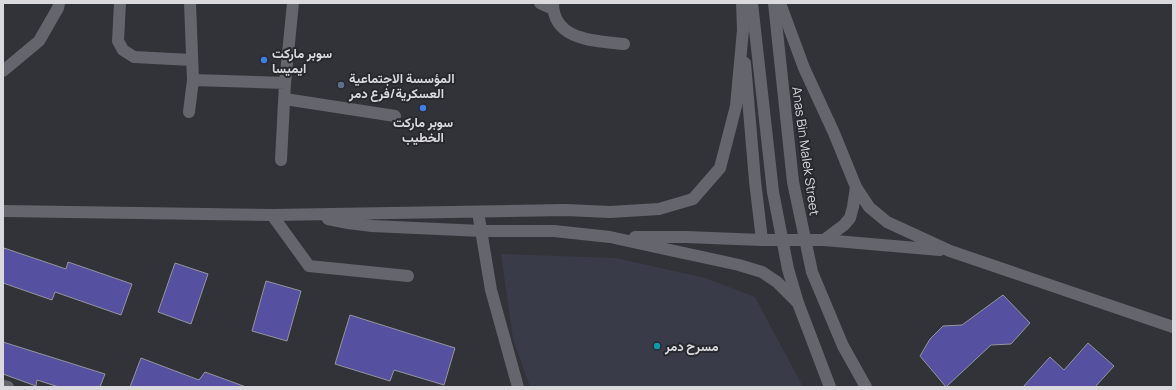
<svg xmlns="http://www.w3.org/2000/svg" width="1176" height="390" font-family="Manrope,Vazirmatn,sans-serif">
	<rect width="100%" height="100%" fill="#323239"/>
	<path fill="#3a3b48" d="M501 254 616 258 705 278 755 297 803 387H530L513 339Z"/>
	<path fill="#55509f" stroke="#95959d" d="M4 248 66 269 68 262 132 284 121 315 55 292 52 300 3 283V252Z
		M175 263 208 274 191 324 158 312Z
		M266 281 301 291 287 341 252 331Z
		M1003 295 1030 323 1011 344 991 345 946 387 920 356 930 339 943 326 962 325Z
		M350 315 455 348 444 385 394 370 390 381 335 364Z
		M3 342 105 374 100 387H59L37 380 36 386 3 374Z
		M1088 343 1114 366 1095 387H1023L1050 357 1064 370Z
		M141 358 199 380 205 372 246 387H130Z"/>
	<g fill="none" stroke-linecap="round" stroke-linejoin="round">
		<path stroke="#65666d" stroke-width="12" d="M120 3 118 41 123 50 134 57 192 60
			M540 3 553 9
			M553 3C553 41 596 41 624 44
			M3 71 39 41 58 8 59 3
			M193 80 285 83
			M285 99 395 116
			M189 112 193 80 190 3
			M281 160 285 83 293 3
			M272 215 309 266 408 276
			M3 386 8 387"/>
		<path stroke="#65666d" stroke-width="12" d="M780 3 804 68 834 133 856 187 853 207 850 218 844 225 824 240
			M745 63 755 181 762 240
			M856 187 869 207 887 222 950 251 1173 327
			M3 211 272 215 565 210 610 212 659 209 693 199 720 168 736 106 743 30 742 3
			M478 212 491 290 518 387
			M328 219 348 223 372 226 482 231H554L610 237 739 265 762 272 777 282 798 303
			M635 237H686L762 240H824L940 250"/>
		<path stroke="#65666d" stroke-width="12" d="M752 3 773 192 788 269 798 303 830 387
			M774 3 793 182 812 272 843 346 866 387"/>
	</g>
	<g fill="#3f7fe0" stroke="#28282f" stroke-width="1.5">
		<circle cx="264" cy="60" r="4"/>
		<circle cx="423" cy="108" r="4"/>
	</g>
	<circle fill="#5c6f8a" stroke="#28282f" stroke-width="1.5" cx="341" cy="85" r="4"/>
	<circle fill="#0f9aa8" stroke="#28282f" stroke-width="1.5" cx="657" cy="346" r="4"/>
	<g text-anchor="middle" stroke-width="4" stroke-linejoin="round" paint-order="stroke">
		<g font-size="13" font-weight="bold" fill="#d9d9de" stroke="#28282f" text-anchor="start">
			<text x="272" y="58">سوبر ماركت<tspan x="272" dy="15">ايميسا</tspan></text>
			<text x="349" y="83">المؤسسة الاجتماعية<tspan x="349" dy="15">العسكرية/فرع دمر</tspan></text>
			<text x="423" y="127" text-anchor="middle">سوبر ماركت<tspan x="423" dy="15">الخطيب</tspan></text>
			<text x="665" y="351">مسرح دمر</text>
		</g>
		<g font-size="13" fill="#d9d9de" stroke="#28282f">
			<text transform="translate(806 151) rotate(82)" y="5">Anas Bin Malek Street</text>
		</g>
	</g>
	<rect width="1176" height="390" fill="none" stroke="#d9d9de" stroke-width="8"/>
</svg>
